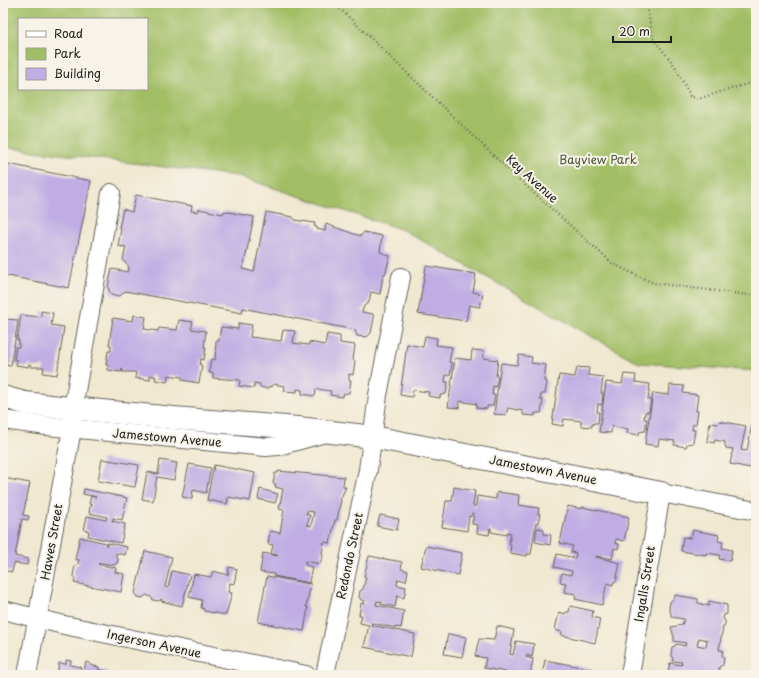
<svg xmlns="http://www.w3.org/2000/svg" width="759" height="678" font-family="'Playpen Sans',sans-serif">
	<rect width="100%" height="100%" fill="#f7f3e8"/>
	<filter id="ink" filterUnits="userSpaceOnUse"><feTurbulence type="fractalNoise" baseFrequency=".025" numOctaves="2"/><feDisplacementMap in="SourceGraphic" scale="8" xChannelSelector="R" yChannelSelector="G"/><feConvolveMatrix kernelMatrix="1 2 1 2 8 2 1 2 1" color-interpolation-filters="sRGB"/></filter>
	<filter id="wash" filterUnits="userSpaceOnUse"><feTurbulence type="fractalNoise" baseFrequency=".012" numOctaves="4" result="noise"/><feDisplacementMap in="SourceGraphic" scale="16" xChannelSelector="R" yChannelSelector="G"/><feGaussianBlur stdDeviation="0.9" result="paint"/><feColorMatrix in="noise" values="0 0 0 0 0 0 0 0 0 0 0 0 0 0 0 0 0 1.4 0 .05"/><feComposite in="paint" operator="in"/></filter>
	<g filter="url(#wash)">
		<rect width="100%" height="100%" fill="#f0e8d0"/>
		<path fill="#a2be65" stroke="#5f6d40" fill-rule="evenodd" d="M3 3H756V371L639 363 403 230 237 176 3 147ZM19 19H147V89H19Z"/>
		<g id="blocks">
			<path fill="#bfade3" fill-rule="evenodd" d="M3 163 91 181 69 288 3 275Z
				M136 195 192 206 191 211 198 212 199 209 223 214 224 211 254 217 243 269 254 272 266 212 293 217 295 220 315 223 314 226 317 227V229L325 231 326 224 357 235 361 236 364 232 382 236 380 252 390 256 385 274 383 275 380 294 371 292 369 302 364 306 362 312 373 314 374 318 371 333 367 337 357 336 355 330 247 309 243 308 242 313 125 291 120 296 111 295 108 287 112 269 128 272 129 267 123 260 126 247 118 246 121 229 119 228 123 209 132 212Z
				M426 266 476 274 473 292 483 294 480 307 469 305 466 321 418 314Z
				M3 306H7L5 319 18 320 11 366 3 365Z
				M41 311 53 313 51 325 64 327 57 375 43 373 44 367H30L31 365 29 364 28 367 16 365 17 360H14L16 347H19V340H17L21 315 41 317Z
				M134 315 146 317 144 329 158 331 159 328 177 330 179 320 193 322 191 329 206 331 204 347H206L204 360 201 359 200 365 202 366 199 383 182 380V377L168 375 167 382 155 380 156 377 150 375V380L135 378 136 372H122L123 370 122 369 121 372 108 370V365H106L108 351H111V345H109L113 318 133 321Z
				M238 323 252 325 250 337 281 341 283 330 295 331 293 343 309 345V342L325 345 327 334 340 336V343L355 345 353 360 355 361 353 375 349 374V380H351L349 393H346L345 394H343V397L330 395 331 391 316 389 315 396 302 394V390L297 389V392L284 391 285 386 273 384 272 387 269 386 268 389 260 387V384L254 383V388L239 386 240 380 213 378V373H209L211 359 215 360 216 341H219L221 327 238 329Z
				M425 336 437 338 436 345 452 347 449 362 452 363 450 375H446L445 382H448L446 394 440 395V398L428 396 429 392 413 390 412 397 400 395 407 344 423 347Z
				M472 350 484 351 483 358 498 360 496 376H498L496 387 493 386 492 395H495L493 406H487V409L476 408 477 404 459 401V408L448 407 455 358 471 360Z
				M519 355 532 357 531 363 546 365 544 381H547L545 394H541L540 400H543L541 413H535V416L523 415V411L508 408 506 415 494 414 501 363 517 365Z
				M577 367 589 368 588 375 603 377 601 393H603L602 405 598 404 597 412H599L598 423H594V424H592V427L581 426V421L564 419 563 426 552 424 559 375 575 377Z
				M624 374 636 375 635 382 650 384 648 400H651L649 412H645L644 419H647L645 431 639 432V435L627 433 628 429 612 426 611 433 599 432 606 382 622 384Z
				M670 385 684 386 683 393 698 395 696 411H698L696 424H693L692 430H695L693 443 687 444 686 447 674 445 675 441 659 439 658 446 645 444 653 393 669 395Z
				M755 407 756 469 730 464 733 449 726 448 725 445V442L715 440 714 443 707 441 710 423 718 424 719 421 746 426 741 450 747 451Z
				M102 459 139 465 135 487 98 481Z
				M160 460 177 463 174 480 157 477 153 501 142 499 147 472 158 474Z
				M189 464 211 468 206 493 193 490 192 499 182 497Z
				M214 465 255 473 250 501 228 497 227 504 207 500Z
				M278 471 344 477 343 486 346 487 340 500H341L337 520H335L330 543 324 542 322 554 323 556 320 564 305 561V565L312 567 309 583 274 576V574L260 572 263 553 278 556V555L271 554 273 545 268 544 270 531 280 533 284 510 279 509 283 489 275 487 276 484H273L275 473H278ZM307 511 314 512 311 526 307 525 310 515 306 514Z
				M3 478 30 483 23 515 29 516 28 520 22 519 15 556 28 559 27 565 14 563 12 572 3 570Z
				M454 487 475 491 473 506H476L477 496 496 499 497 492 519 495 518 505 539 508 538 514H540L538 523H536L531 554H527V556L510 553 511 544H509L511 533 507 532V535L491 532V528H490L489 535 477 533 478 525 472 524 474 514 472 513 471 517 469 516 467 531 442 527 446 501H452Z
				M84 489 127 498 122 520 113 518 112 521 125 524 121 543 88 536 89 531 84 530 87 516 106 520 107 517 89 513 90 506H92V505L89 504 91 496 96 497 83 494Z
				M260 489 278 494 275 503 258 499Z
				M568 506 582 509V507L629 517 624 541 616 539 615 543 619 544 618 549 614 548 612 559 596 556V557L620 563 616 582 614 581 613 585 607 583 602 605 575 599 576 594 564 592 566 583 560 582 562 573 571 575 572 571 554 567 557 554 575 558 576 553 571 552 573 546 560 543Z
				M380 515 399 519 397 530 377 526Z
				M537 528 544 529V534L551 535 550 545 535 542Z
				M693 530 719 535 718 541 723 542 722 548 732 550 730 561 719 559 720 555 706 553V555L681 551 683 537 691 538Z
				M80 537 106 543 105 545H107L108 543 127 547 125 555 116 553V556L118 559 117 563 114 565 101 563 98 564 116 568 115 572 124 574 121 592 74 583 75 578 73 575 75 566 78 564 79 560 75 559Z
				M426 546 462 553 458 575 421 567Z
				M145 551 172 557 165 587 168 588 172 571 190 575 182 606 161 601 162 599 158 601 153 600 151 597 146 595 143 598 138 597 135 593Z
				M369 556 402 562 401 569 408 571 406 581 398 579 397 585 406 587 404 598 397 596 395 607 381 604 382 602 377 601 376 605 404 611 401 628 396 627V628L372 623 371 625 415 634 411 657 364 647 369 625 360 623 362 615H359L361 603 364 604 365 601 361 600 359 597 360 591 363 589 366 577H364Z
				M229 567 237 569 234 584 230 583 228 592 232 593 226 615 204 611V609L201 608 202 600 189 597 194 574 211 577 213 571 228 575Z
				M267 576 311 584 306 607H308L304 631 258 622Z
				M675 595 698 599V603L709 606V601L727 605V614L724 615 723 618 725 621V625L722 627H723L719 650H723L722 655 724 658 723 665 719 667V672L723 673V675H667L670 663 681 665 682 662 672 661 673 659 671 655 672 647 675 646 676 644 685 646 686 643 674 641V637L671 627 682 625 684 619 671 617V614L669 608 670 602 674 598ZM699 638 707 640 706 647 697 645Z
				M570 606 593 611 592 617 600 619 595 643 561 635 562 632 555 630 559 612 565 614 566 612H569Z
				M497 626 514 630 510 654 513 655 516 641 534 644 532 657 527 655 526 657 533 659 530 675H506V672L484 668 486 658 475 656 479 639 494 640Z
				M448 634 466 637 462 657 444 654Z
				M66 660 71 661 70 665 81 667 79 675H57L59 663 66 664Z
				M545 660 592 669 591 675H542Z
				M86 662 90 663V665L99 667 98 669 107 671V675H83Z"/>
		</g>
	</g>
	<g filter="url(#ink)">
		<use href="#blocks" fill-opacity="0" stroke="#66635b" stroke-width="1"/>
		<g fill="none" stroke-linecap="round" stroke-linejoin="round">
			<g stroke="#66635b" stroke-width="20">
				<path id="street" d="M3 420 47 426 266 447 278 446 325 433
					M3 610 64 625 306 675
					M27 675 72 429 73 408 111 193
					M325 675 368 470 378 395 401 277
					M630 675 661 493 756 511"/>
			</g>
			<g stroke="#66635b" stroke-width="24">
				<path id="secondary" d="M3 397 25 403 50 406 173 418 298 428 373 437 661 493"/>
			</g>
			<path stroke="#66635b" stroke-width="2.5" stroke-dasharray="1 3" stroke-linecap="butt" d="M334 3 513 174 613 264 653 283 756 296
				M646 3 653 38 675 66 690 96 698 99 756 81"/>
			<use href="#street" stroke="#fff" stroke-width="18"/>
			<use href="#secondary" stroke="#fff" stroke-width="22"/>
		</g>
	</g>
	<g text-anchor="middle" stroke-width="4" stroke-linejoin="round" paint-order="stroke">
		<g font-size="12" fill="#4b5536" stroke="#f7f3e8">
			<text x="598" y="164">Bayview Park</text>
		</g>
		<g font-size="12" fill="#1c1c1c" stroke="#f7f3e8">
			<text transform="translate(532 179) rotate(42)" y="4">Key Avenue</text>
			<text transform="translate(167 438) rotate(5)" y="4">Jamestown Avenue</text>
			<text transform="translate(543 470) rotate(11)" y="4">Jamestown Avenue</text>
			<text transform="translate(52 542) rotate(-80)" y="4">Hawes Street</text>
			<text transform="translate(350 556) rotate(-78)" y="4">Redondo Street</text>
			<text transform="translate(645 584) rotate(-81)" y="4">Ingalls Street</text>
			<text transform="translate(154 644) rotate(12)" y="4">Ingerson Avenue</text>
		</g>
	</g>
	<rect width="759" height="678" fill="none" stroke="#f7f3e8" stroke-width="16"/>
	<rect x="18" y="18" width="130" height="72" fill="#f7f3e8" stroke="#9f9d96"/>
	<rect x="26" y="31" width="20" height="6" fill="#ffffff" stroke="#9f9d96"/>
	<text x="54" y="38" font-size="12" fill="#1c1c1c">Road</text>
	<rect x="26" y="48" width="20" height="12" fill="#a2be65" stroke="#9f9d96"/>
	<text x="54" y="58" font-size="12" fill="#1c1c1c">Park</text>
	<rect x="26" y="68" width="20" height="12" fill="#bfade3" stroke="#9f9d96"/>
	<text x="54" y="78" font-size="12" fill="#1c1c1c">Building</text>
	<path d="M613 36v6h58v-6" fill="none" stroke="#1c1c1c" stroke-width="2"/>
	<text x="619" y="36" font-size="12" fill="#1c1c1c" stroke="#f7f3e8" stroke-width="3" paint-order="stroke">20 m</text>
</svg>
